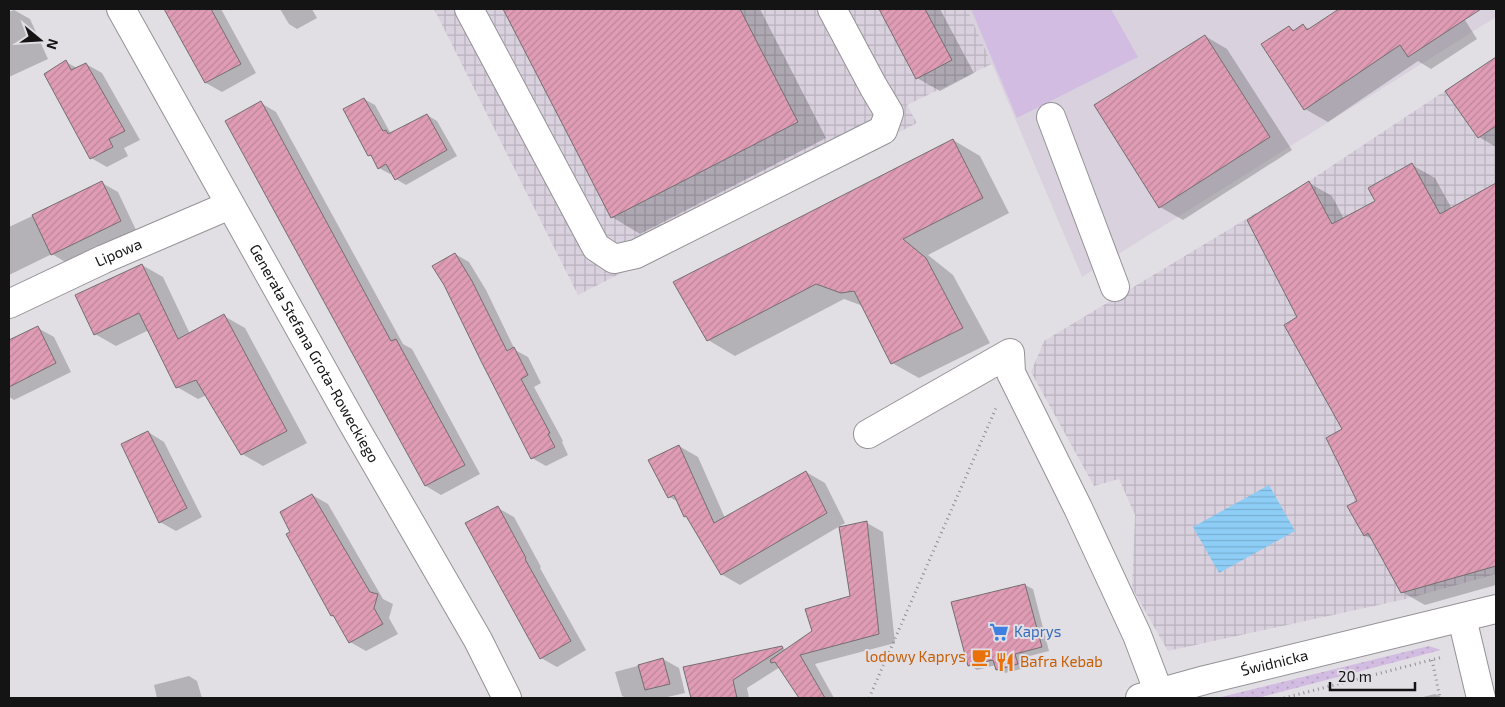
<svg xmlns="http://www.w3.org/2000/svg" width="1505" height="707" font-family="'Exo 2',sans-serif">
	<defs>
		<pattern id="industrial-grid" width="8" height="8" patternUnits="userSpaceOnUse" patternTransform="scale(1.25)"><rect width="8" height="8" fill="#d9d2de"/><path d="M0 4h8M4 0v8" fill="none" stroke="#b9b3be"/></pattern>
		<pattern id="grass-dots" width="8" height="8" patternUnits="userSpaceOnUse" patternTransform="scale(1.25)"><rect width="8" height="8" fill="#d2bce1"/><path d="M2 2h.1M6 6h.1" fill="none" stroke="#b3a1c0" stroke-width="1.8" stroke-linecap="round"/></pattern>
		<pattern id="water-rules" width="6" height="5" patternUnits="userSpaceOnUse" patternTransform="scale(1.25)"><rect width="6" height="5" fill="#8dcdf6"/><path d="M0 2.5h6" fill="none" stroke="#79afd2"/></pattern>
		<pattern id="building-hatch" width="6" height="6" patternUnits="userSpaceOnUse" patternTransform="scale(1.25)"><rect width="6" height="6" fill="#df9cb4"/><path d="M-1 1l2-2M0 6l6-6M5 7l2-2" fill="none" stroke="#be869a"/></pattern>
	</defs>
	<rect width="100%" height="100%" fill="#e2dfe4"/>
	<path fill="url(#industrial-grid)" d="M434 9H967L992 64 907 105 917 123 578 295Z
		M1496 57V574L1406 599 1168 651 1132 588 1135 515 1119 479 1094 486 1031 372 1044 341 1309 181Z"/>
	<path fill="#d9d2de" d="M967 9H1494L1496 17 1082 277 992 64Z"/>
	<path fill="url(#grass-dots)" d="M1429 646 1441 650 1258 698H1217Z"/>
	<path fill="#d2bce1" d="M971 9H1111L1138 57 1017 118Z"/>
	<path fill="url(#water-rules)" d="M1269 485 1295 531 1219 573 1193 527Z"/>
	<path fill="#0003" d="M166 9H221L256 73 222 92 206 83Z
		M280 9H312L317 18 297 29 289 24Z
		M505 9H760L826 138 640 234 612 217Z
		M880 9H940L974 73 940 91 917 78Z
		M1341 9H1458L1477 39 1431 69 1418 61 1328 122 1305 109 1289 27 1295 31 1303 26 1310 29Z
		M14 10 30 19 48 59 9 77V12Z
		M1205 36 1227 49 1292 150 1183 220 1160 207Z
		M66 62 77 68 86 64 102 73 140 140 124 148 128 156 107 167 91 158Z
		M1482 68 1496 76V147L1479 137Z
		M364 99 375 105 391 134 427 115 437 121 457 156 406 185 396 179 392 172 390 174 379 168 374 157 369 155Z
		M261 103 276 112 403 344 412 349 480 474 441 495 426 486Z
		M953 140 980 156 1009 213 928 255 953 275 990 343 919 378 892 363 863 306 844 299 735 356 708 340Z
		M1412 165 1435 178 1452 209 1496 185V585L1425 605 1402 592 1373 540 1364 535 1359 501 1343 430 1299 318 1309 183 1332 196 1344 219 1377 201Z
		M102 183 118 192 136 230 67 263 52 254 9 275V227Z
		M455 254 469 262 486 290 515 350 528 357 541 383 534 387 563 441 562 442 568 455 546 466 532 458Z
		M142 265 163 277 190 334 224 316 245 328 307 443 263 466 242 454 207 395 198 399 177 387 149 330 116 346 95 334Z
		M38 328 54 337 71 372 14 400 9 397V341Z
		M148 432 164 442 202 517 176 531 160 522Z
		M679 446 698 457 725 518 806 472 825 483 845 523 740 585 721 574 689 519 685 516 679 502 669 497Z
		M312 495 328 504 383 599 393 604 389 618 398 634 366 651 350 642 337 618 332 616 288 534 291 532Z
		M498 508 514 517 541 567 540 568 586 650 557 667 541 658Z
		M867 523 883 532 895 643 815 664 834 698H800L780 667 747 688 749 698H692L684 668 782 647 786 650 814 632 852 597Z
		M1025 585 1033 589 1049 651 1022 658 1025 668 1005 673 997 669 996 665 977 670 969 665Z
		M663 659 679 668 685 693 663 698H627L622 696 615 672Z
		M189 676 197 681 202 698H157L154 685Z
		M1435 694 1443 698H1419Z"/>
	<path fill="url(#building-hatch)" stroke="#746e70" d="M164 9H211L241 64 205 83Z
		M503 9H740L798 122 611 218Z
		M879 9H925L952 60 916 79Z
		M1339 9H1481L1408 57 1400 45 1304 110 1261 44 1289 26 1293 31 1303 24 1307 30Z
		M1205 35 1270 137 1159 208 1094 105Z
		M1496 57V126L1478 138 1445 91Z
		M66 60 71 70 86 63 125 131 109 139 113 147 90 159 44 74Z
		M364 98 383 131 386 130 388 134 427 114 447 150 395 180 386 164 378 169 371 155 368 156 343 109Z
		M261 101 391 341 396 339 465 465 425 486 225 121Z
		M953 139 983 198 903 239 926 258 963 328 891 364 854 291 841 293 816 284 707 341 673 282Z
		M1412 163 1440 214 1496 183V566L1401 593 1368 533 1364 536 1347 506 1357 501 1326 438 1342 429 1284 325 1297 317 1247 220 1309 181 1332 224 1375 201 1368 188Z
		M102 181 121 221 51 255 32 215Z
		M455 253 472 281 507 351 514 347 528 375 521 379 550 433 548 434 555 447 531 459 481 361 444 285 432 266Z
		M142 264 178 339 224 314 287 431 241 455 196 380 176 388 139 313 94 335 75 295Z
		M38 326 56 363 9 387V340Z
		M148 431 187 508 159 523 121 444Z
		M679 445 714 523 806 471 827 513 721 575 686 516 684 517 674 495 668 498 648 460Z
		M312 494 370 592 378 594 374 608 383 624 349 643 333 615 331 616 286 534 290 532 280 512Z
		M498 506 526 558 525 559 571 641 540 659 465 523Z
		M867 521 879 634 800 655 825 698H799L775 662 771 663 770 660 812 631 805 609 850 596 839 527Z
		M1025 584 1042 647 1015 654 1018 664 996 670 993 660 968 666 951 602Z
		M782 646 783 648 733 680 737 698H691L683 667Z
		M663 658 670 684 645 690 638 665Z"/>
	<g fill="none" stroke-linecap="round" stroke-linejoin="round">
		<g stroke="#959297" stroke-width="30">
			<g id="minor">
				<path id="s1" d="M121 9 352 422 478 640 507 698"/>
				<path d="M469 9 596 247 614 259 636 254 883 130 889 113 873 86 832 9"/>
				<path d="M1051 117 1115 287"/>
				<path id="s2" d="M9 304 104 259 230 205"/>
				<path d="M868 434 1010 353 1011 373 1078 508 1137 635 1159 693"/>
				<path d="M1462 618 1481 698"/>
				<path id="s3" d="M1140 698 1205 680 1496 609"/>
			</g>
		</g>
		<path stroke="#8f8d91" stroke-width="3" stroke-dasharray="1 4" stroke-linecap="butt" d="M1432 660 1440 698
			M869 698 996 408
			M1284 698 1443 657"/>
		<use href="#minor" stroke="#fff" stroke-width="28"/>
	</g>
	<defs>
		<g id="supermarket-bare" transform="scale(1.5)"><path d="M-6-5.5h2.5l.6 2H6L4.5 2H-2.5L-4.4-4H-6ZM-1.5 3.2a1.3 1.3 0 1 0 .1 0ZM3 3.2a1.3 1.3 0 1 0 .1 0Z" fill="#3f7fe0" stroke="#e2dfe4" stroke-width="2.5" paint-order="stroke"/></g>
		<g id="cafe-bare" transform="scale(1.5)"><path d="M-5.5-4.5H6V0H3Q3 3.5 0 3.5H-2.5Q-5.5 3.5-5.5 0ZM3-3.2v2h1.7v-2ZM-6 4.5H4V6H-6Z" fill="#e8710a" stroke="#e2dfe4" stroke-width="2.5" paint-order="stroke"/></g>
		<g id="restaurant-bare" transform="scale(1.5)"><path d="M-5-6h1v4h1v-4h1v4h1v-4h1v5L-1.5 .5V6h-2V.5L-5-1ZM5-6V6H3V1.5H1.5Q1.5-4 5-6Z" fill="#e8710a" stroke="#e2dfe4" stroke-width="2.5" paint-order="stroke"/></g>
	</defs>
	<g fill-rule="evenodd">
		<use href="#supermarket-bare" x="999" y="632"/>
		<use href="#cafe-bare" x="981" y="657"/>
		<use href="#restaurant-bare" x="1005" y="662"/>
	</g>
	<g text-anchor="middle" stroke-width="4" stroke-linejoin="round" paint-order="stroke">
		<g font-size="15" fill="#151415" stroke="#e2dfe4">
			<text dy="5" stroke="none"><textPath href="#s2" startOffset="121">Lipowa</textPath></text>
			<text dy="5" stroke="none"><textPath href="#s1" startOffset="395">Generała Stefana Grota-Roweckiego</textPath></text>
			<text dy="5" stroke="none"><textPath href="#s3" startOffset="139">Świdnicka</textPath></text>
		</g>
		<g font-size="15" fill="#366cbe" stroke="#e2dfe4" text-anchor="start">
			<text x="1014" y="637">Kaprys</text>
		</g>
		<g font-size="15" fill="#c56008" stroke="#e2dfe4" text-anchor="end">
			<text x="966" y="662">lodowy Kaprys</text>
			<text x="1020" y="667" text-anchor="start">Bafra Kebab</text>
		</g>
	</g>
	<rect width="1505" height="707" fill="none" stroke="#151415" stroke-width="20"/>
	<g transform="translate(40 40) rotate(108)" stroke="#e2dfe4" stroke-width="4" paint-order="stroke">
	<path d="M0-4L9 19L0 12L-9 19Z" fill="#151415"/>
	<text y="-8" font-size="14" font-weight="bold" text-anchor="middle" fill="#151415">N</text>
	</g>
	<path d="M1330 682v8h85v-8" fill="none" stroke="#151415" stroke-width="2.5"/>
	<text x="1338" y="682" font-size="15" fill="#151415" stroke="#e2dfe4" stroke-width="4" paint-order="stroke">20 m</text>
</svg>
